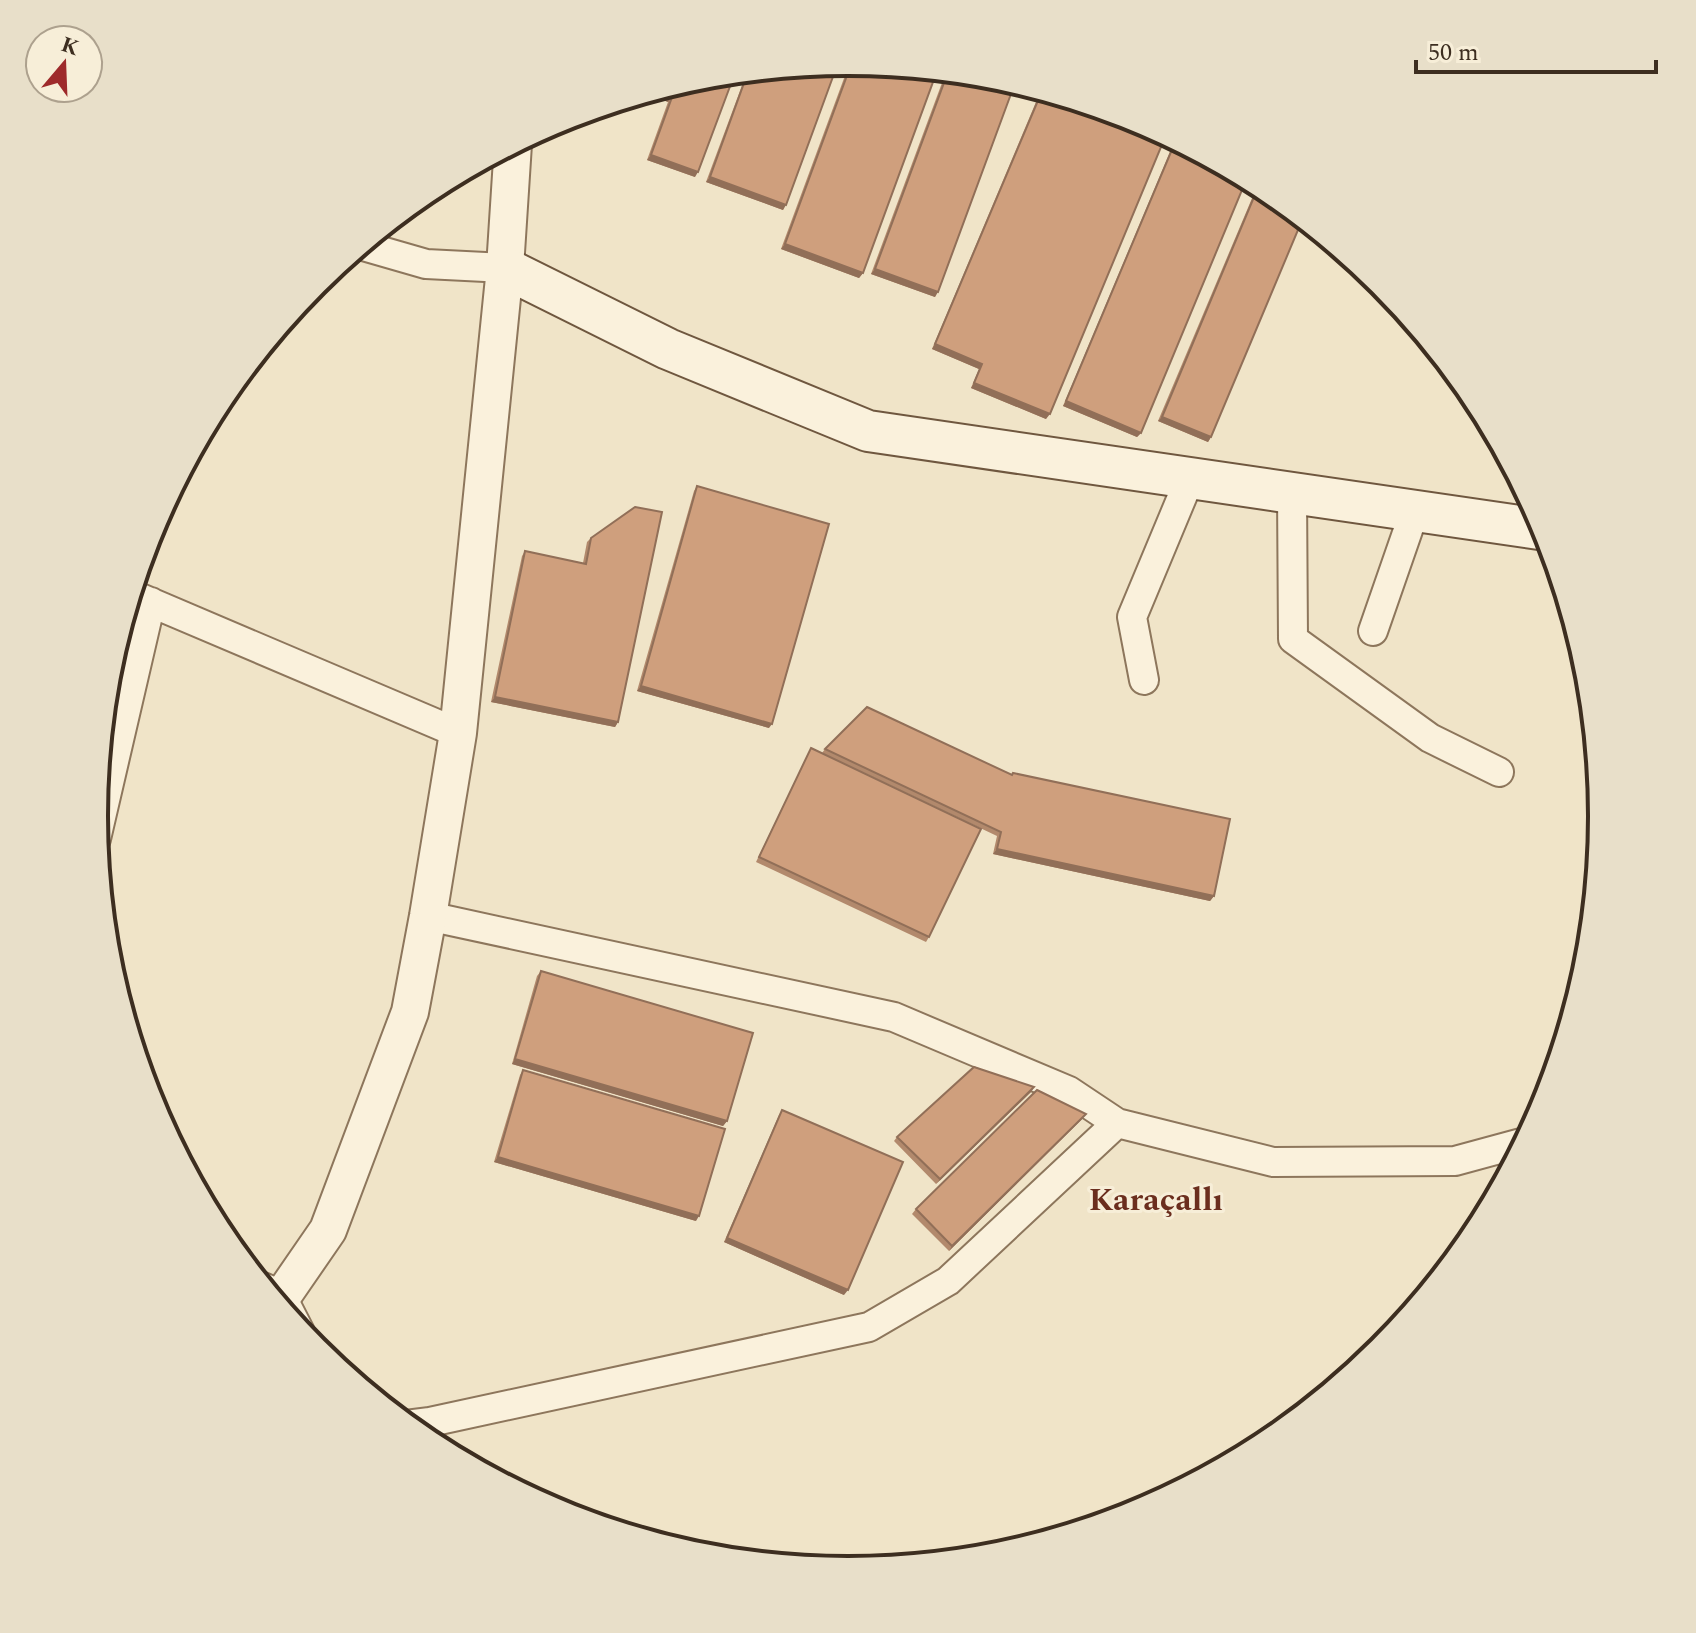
<svg xmlns="http://www.w3.org/2000/svg" width="1696" height="1633" font-family="Spectral,serif">
	<rect width="100%" height="100%" fill="#f0e4c8"/>
	<g fill="none" stroke-linecap="round" stroke-linejoin="round">
		<g stroke="#8d765c" stroke-width="32">
			<path id="minor" d="M360 245 426 264 505 268
				M1292 492 1293 639 1430 738 1499 772
				M131 594 458 733
				M1373 631 1415 510
				M1144 680 1132 617 1190 478
				M96 839 151 602
				M428 916 894 1017 1069 1091 1117 1123 1273 1162 1455 1161 1525 1142
				M263 1287 281 1295 300 1332
				M406 1425 430 1422 869 1327 948 1281 1117 1123"/>
		</g>
		<g stroke="#8d765c" stroke-width="40">
			<path id="tertiary" d="M277 1304 328 1230 410 1012 428 916 458 733 505 268 513 144"/>
		</g>
		<g stroke="#6f573f" stroke-width="44">
			<path id="secondary" d="M505 268 668 349 868 431 1546 530"/>
		</g>
		<use href="#minor" stroke="#faf1dc" stroke-width="28"/>
		<use href="#tertiary" stroke="#faf1dc" stroke-width="36"/>
		<use href="#secondary" stroke="#faf1dc" stroke-width="40"/>
	</g>
	<path fill="#b2896c" d="M850 62 937 71 863 273 859 278 781 249Z
		M838 63 783 210 706 182 747 72Z
		M946 72 996 77 935 297 871 274Z
		M701 76 695 177 647 160 668 102 645 93Z
		M1041 90 1137 120 1046 419 971 388 979 369 932 349Z
		M1175 140 1247 178 1141 433 1137 437 1063 406Z
		M1258 184 1268 189 1211 437 1208 442 1158 421Z
		M697 486 769 728 637 691 694 491Z
		M591 538 618 722 615 727 491 702 522 556 525 551 583 563 587 542Z
		M811 748 822 753 825 749 1011 775 1013 773 1214 896 1210 901 993 854 997 836 858 770 929 937 926 942 756 862Z
		M541 971 727 1121 723 1126 512 1064 537 976Z
		M523 1070 696 1221 494 1162 520 1075Z
		M1034 1087 1031 1092 936 1184 894 1141 897 1137Z
		M782 1110 844 1295 724 1242 779 1115Z
		M1082 1119 949 1251 912 1214 916 1209Z"/>
	<path fill="#916f58" d="M654 91 672 97 668 102 645 93Z
		M651 155 698 172 695 177 647 160Z
		M710 177 786 205 783 210 706 182Z
		M785 244 863 273 859 278 781 249Z
		M875 269 938 292 935 297 871 274Z
		M935 344 982 364 979 369 932 349Z
		M974 383 1050 414 1046 419 971 388Z
		M1066 401 1141 433 1137 437 1063 406Z
		M1162 417 1211 437 1208 442 1158 421Z
		M641 686 772 724 769 728 637 691Z
		M495 697 618 722 615 727 491 702Z
		M997 849 1214 896 1210 901 993 854Z
		M515 1059 727 1121 723 1126 512 1064Z
		M1034 1087 1031 1092 936 1184 940 1179Z
		M1086 1114 1082 1119 949 1251 952 1246Z
		M498 1157 699 1216 696 1221 494 1162Z
		M727 1238 848 1290 844 1295 724 1242Z"/>
	<path fill="#cf9f7d" stroke="#916f58" stroke-width="2" d="M852 62 937 71 863 273 785 244Z
		M838 63 786 205 710 177 748 72Z
		M948 72 996 77 1015 83 938 292 875 269Z
		M735 73 698 172 651 155 672 97 654 91 701 76Z
		M1042 91 1137 120 1166 135 1050 414 974 383 982 364 935 344Z
		M1176 140 1247 178 1141 433 1066 401Z
		M1259 185 1268 189 1303 218 1211 437 1162 417Z
		M697 486 829 524 772 724 641 686Z
		M635 507 662 512 618 722 495 697 525 551 586 564 591 538Z
		M867 707 1012 775 1013 773 1230 819 1214 896 997 849 1001 832 825 749Z
		M811 748 981 829 929 937 759 857Z
		M541 971 753 1033 727 1121 515 1059Z
		M974 1067 1034 1087 940 1179 897 1137Z
		M523 1070 725 1129 699 1216 498 1157Z
		M1037 1090 1086 1114 952 1246 916 1209Z
		M782 1110 903 1162 848 1290 727 1238Z"/>
	<g text-anchor="middle" stroke-width="6" stroke-linejoin="round" paint-order="stroke">
		<g font-size="32" font-weight="bold" fill="#6b2e1e" stroke="#f7eed8">
			<text x="1156" y="1210">Karaçallı</text>
		</g>
	</g>
	<path d="M0 0H1696V1633H0ZM108 816a740 740 0 1 1 1480 0a740 740 0 1 1-1480 0Z" fill="#e8dfc9" fill-rule="evenodd"/>
	<path fill="none" stroke="#3d2e20" stroke-width="4" d="M108 816a740 740 0 1 1 1480 0a740 740 0 1 1-1480 0Z"/>
	<g transform="translate(64 64) rotate(19)"><circle r="38" fill="#f7eed8" stroke="#ada18e" stroke-width="2"/>
	<path d="M0-6L14 30L0 20L-14 30Z" fill="#9e2a2b"/>
	<text y="-12" font-size="22" font-weight="bold" text-anchor="middle" fill="#3d2e20">K</text>
	</g>
	<path d="M1416 60v12h240v-12" fill="none" stroke="#3d2e20" stroke-width="4"/>
	<text x="1428" y="60" font-size="24" fill="#3d2e20" stroke="#f7eed8" stroke-width="6" paint-order="stroke">50 m</text>
</svg>
